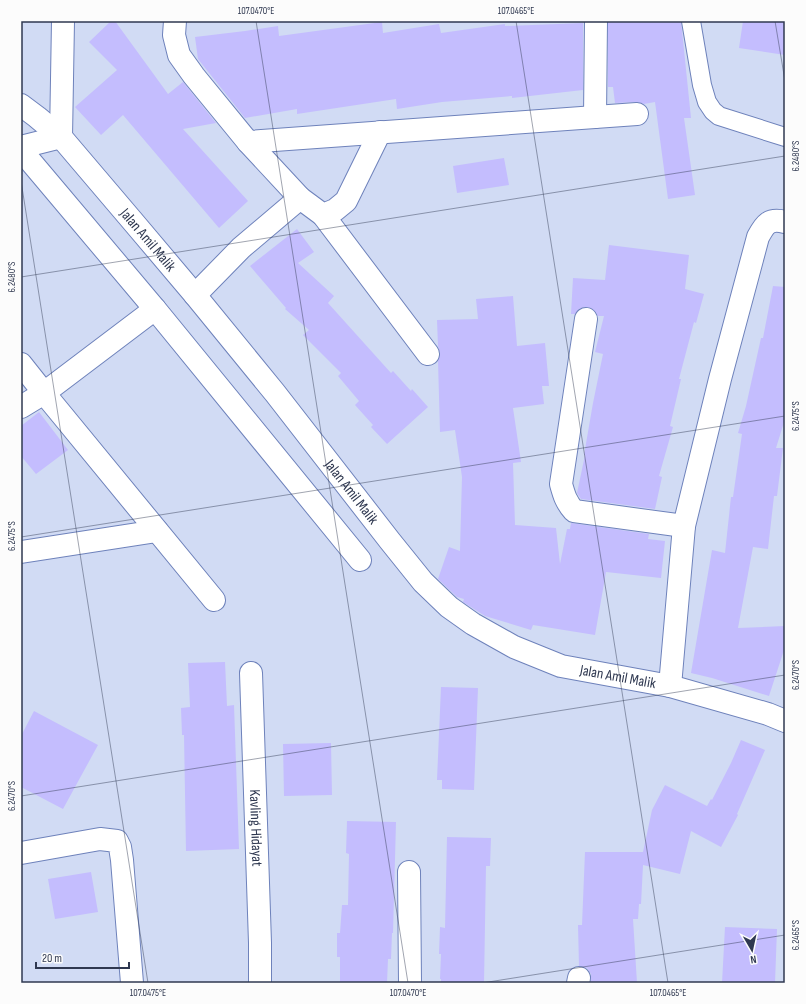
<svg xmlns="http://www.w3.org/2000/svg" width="806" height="1004" font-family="'Sofia Sans Condensed',sans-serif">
	<rect width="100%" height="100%" fill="#d1dbf4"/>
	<path fill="#c4bdfe" d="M111 21H115L168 94 183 82 216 123 183 129 248 201 219 228 123 115 101 135 75 107 117 70 89 42Z
		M681 21 691 118H684L695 195 668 199 655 102 644 104 636 102 615 103 613 87H608V22Z
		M743 21H785V55L739 48Z
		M382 22 383 33 439 24 441 33 505 24V26L583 23V90L512 98V96L442 102 397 109 396 99 297 114V109L245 118 198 59 195 37 245 31 278 26 279 36Z
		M504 158 509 185 457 193 453 166Z
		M297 229 314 252 298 263 334 296 328 303 391 373 393 371 411 391 412 389 428 407 387 444 371 427 373 425 355 405 359 401 338 376 341 373 303 335 309 330 285 309 286 308 250 266Z
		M609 245 689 255 685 289 704 294 696 323 694 322 679 379H681L670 426 673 427 659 476 662 477 655 509 581 499 577 493 585 455H584L593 403 603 354 595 352 604 316H598L594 310 587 307 581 308 577 311 575 314H571L573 278 605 280Z
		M773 286 785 287V419L776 448H783L777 496H774L768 549 753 547 738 628 785 626V647L769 696 712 678 691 673 712 550 725 553 731 497H733L742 434 738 433 746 406 761 338H763Z
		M513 296 517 346 545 343 549 386H542L544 404 513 408 521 462 513 463 515 525 556 528 560 564 567 529H570L571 523 649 534 648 539 665 541 661 578 606 572 595 635 533 625 531 630 485 616 463 602 464 599 457 597 438 579 449 547 460 551 462 477 455 430 440 432 438 361 440 353 438 346 437 320 478 319 476 299Z
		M39 412 68 450 36 474 21 456V426Z
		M225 662 227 706 234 705 239 849 186 851 184 735H182L181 708 190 707 188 663Z
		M441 687 478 688 474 790 442 789V780H437Z
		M34 711 98 745 63 809 21 787V736Z
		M741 740 765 750 737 814 738 815 721 847 691 831 680 874 643 865 641 904H639L638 919H633L637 983H591V974L587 968 579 966 578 925H582L585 852H643L652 810 665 785 707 806 711 799 712 800 731 763Z
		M331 743 332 795 284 796 283 744Z
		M347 821 396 822 393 933H392L391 959H388L387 983H340V957H337V933H340L342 905H348L349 854 346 853Z
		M447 837 491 838 490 866H486L484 983H441V979H440L441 954H439L440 927 445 928Z
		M91 872 98 912 55 919 48 879Z
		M725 927 777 929 775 983H722Z"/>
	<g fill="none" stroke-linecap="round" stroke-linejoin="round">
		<g stroke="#6e82bb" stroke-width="20">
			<path id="lane" d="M691 21 702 85 707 102 713 111 719 116 785 137"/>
		</g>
		<g stroke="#6e82bb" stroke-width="24">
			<g id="street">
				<path d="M175 21 174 35 179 55 194 76 248 142 300 198 323 215 335 210 346 201 380 132"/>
				<path id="s1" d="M21 105 37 117 61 137 135 224 195 295 275 393 390 541 423 582 449 607 473 624 514 647 561 666 670 686 768 714 785 721"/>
				<path d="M595 117 596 21"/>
				<path d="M248 142 637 114"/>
				<path d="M21 147 61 137 63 21"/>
				<path d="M21 150 155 309 44 393 21 364"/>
				<path d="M323 215 428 354"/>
				<path d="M195 295 241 248 300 198"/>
				<path d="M155 309 360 560"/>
				<path d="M586 319 561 484C564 495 566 502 574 511L684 526"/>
				<path d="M21 407 44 393 214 600"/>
				<path d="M21 552 157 531"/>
				<path id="s2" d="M251 673 260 943V983"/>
				<path d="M670 686 684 526 720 379 758 237C765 224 769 218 785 222"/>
				<path d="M21 853 100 839 117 841 120 847 122 860 132 983"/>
				<path d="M409 872 410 983"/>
				<path d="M578 983 579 978"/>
			</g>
		</g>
		<use href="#lane" stroke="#fff" stroke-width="18"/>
		<use href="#street" stroke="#fff" stroke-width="22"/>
	</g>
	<path fill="none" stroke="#2f3850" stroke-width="1" stroke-opacity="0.45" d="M256 21 408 983M516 21 668 983M775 21 785 81M21 181 148 983M21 277 785 156M21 537 785 416M21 796 785 675M482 983 785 935"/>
	<g text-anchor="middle" stroke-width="3.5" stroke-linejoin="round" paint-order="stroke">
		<g font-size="15" fill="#2f3850" stroke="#fcfcfc">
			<text dy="5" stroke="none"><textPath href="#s1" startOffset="186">Jalan Amil Malik</textPath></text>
			<text dy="5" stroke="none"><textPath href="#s1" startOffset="510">Jalan Amil Malik</textPath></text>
			<text dy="5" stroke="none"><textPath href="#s1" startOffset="846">Jalan Amil Malik</textPath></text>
			<text dy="5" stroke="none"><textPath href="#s2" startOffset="155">Kavling Hidayat</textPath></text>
		</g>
	</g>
	<rect width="806" height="1004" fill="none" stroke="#fcfcfc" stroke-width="44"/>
	<g transform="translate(752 950) rotate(171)" stroke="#fcfcfc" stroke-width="3" paint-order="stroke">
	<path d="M0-3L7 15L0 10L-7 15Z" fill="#2f3850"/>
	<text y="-6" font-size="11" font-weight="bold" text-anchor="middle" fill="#2f3850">N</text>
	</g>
	<path d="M36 962v6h93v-6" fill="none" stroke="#2f3850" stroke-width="2"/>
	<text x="42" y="962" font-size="12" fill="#2f3850" stroke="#fcfcfc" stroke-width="3" paint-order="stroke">20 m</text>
	<rect x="22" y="22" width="762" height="960" fill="none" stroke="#2f3850" stroke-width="1.5"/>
	<g font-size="10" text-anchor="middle" fill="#2f3850">
		<text x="256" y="14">107.0470°E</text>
		<text x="516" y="14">107.0465°E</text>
		<text transform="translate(795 156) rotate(-90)" y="4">6.2480°S</text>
		<text transform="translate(11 277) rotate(-90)" y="4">6.2480°S</text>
		<text transform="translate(795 416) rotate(-90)" y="4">6.2475°S</text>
		<text transform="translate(11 536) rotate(-90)" y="4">6.2475°S</text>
		<text transform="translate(795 675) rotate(-90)" y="4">6.2470°S</text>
		<text transform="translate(11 796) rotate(-90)" y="4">6.2470°S</text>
		<text transform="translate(795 935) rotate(-90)" y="4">6.2465°S</text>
		<text x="148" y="996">107.0475°E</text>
		<text x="408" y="996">107.0470°E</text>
		<text x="668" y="996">107.0465°E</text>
	</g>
</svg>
